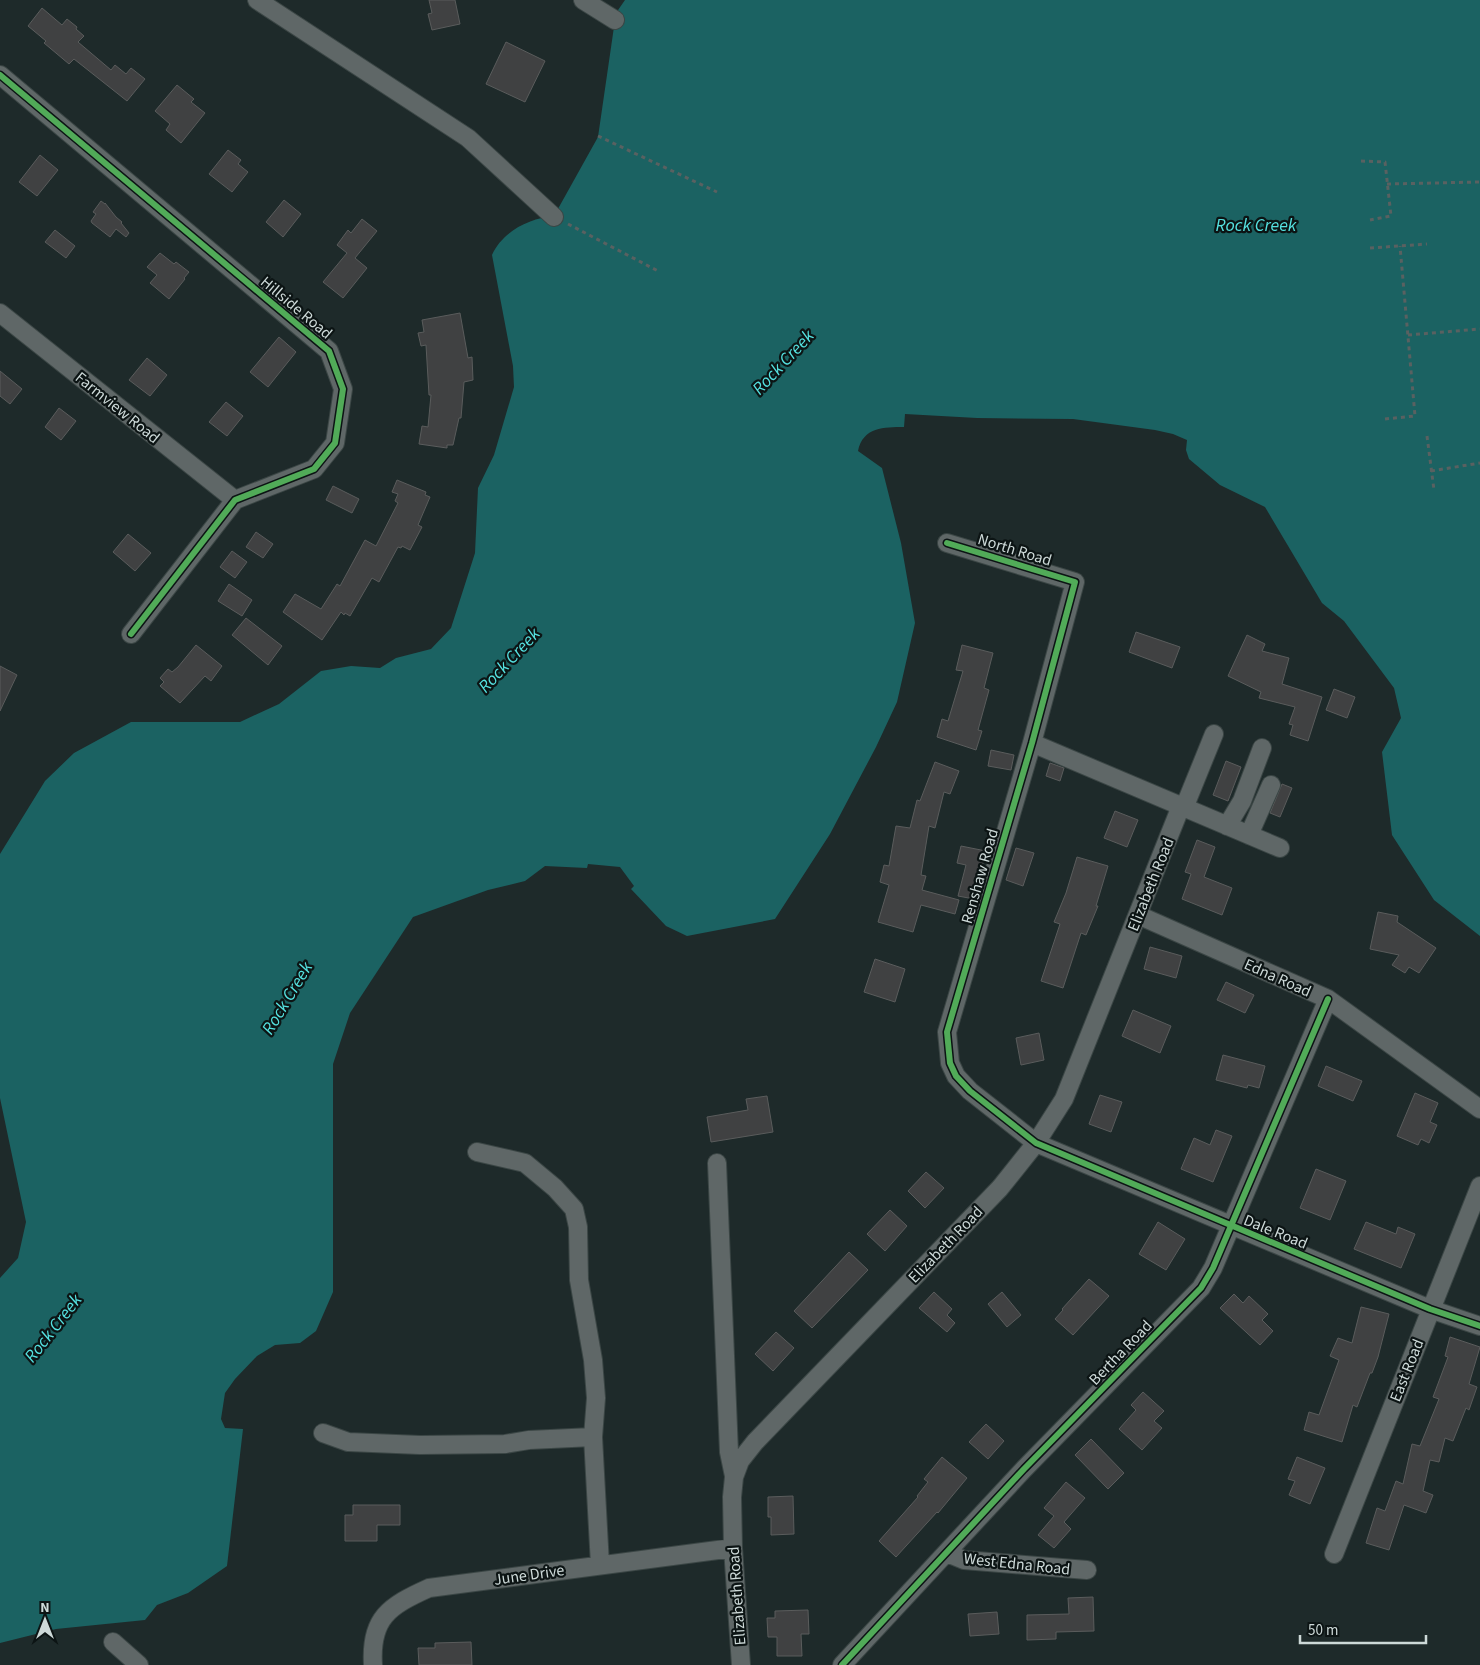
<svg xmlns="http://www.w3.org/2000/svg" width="1480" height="1665" font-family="'Source Sans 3',sans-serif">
	<rect width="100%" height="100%" fill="#1e2a2a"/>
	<path fill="#1b6262" d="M625 0H1480V936L1434 900 1392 835 1382 752 1401 718 1394 688 1344 621 1322 603 1265 507 1220 485 1189 459 1186 450 1187 440 1173 434 1155 430 1073 419 977 418 905 414 904 427C884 427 863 427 858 451L882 468 901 543 915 623 897 702 876 747 830 834 775 919 687 936 666 926 631 889 634 886 620 867 588 864 587 868 545 866 525 881 488 890 413 917 350 1013 333 1064V1292L316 1331 300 1343 275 1345 257 1356 235 1379 225 1393 221 1419 225 1428 243 1429 227 1566 188 1593 157 1605 145 1620 56 1629 0 1643V1278L18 1258 26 1222 0 1098V854L45 781 74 753 131 722H240L279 704 321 671 351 666 380 668 396 658 431 649 451 628 475 553 478 488 494 455 514 387 513 366 492 255C502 232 529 218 554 216L598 137 616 13Z"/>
	<path fill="#404142" stroke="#5a5c5c" d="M429 0H455L460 24 432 30 428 14 432 13Z
		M42 8 62 25 67 19 77 27 76 29 84 36 78 42 111 70 115 65 126 74 131 68 145 79 127 101 74 59 69 64 44 43 46 41 28 26Z
		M506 42 545 61 525 102 486 84Z
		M177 85 194 99 191 102 205 113 181 143 166 130 170 124 155 111Z
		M228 150 241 160 238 164 248 172 232 192 209 174Z
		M40 155 58 170 37 196 19 182Z
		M284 200 301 214 283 237 266 222Z
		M101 201 105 204V203L116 217 122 222 121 223 129 233 126 237 116 229 110 237 92 223 91 221 96 214 93 212Z
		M362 219 377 231 355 258 367 268 343 298 323 282 347 253 337 245 348 230 351 233Z
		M55 230 75 246 66 258 45 242Z
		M160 253 174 264 176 262 189 272 184 278 185 279 169 299 150 283 157 275 147 267Z
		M460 313 468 358 472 357 473 380 464 382 461 418H459L453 445H447V448L419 444 422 426 428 427 431 395H429L426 345 421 346 418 333 424 332 422 320Z
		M279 337 296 352 268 387 250 372Z
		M147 358 167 375 150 396 129 380Z
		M0 371 22 389 10 404 0 396Z
		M226 402 243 416 227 436 209 422Z
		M59 408 76 421 61 440 45 427Z
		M397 480 426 492 425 495 430 497 418 525 422 527 410 550 402 546 401 548 398 547 379 582 372 578 350 616 345 613 344 615 341 612 322 640 283 612 295 594 321 609 337 584 340 586 365 540 376 546 398 503 395 501 398 494 392 492Z
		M333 486 359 499 352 513 326 500Z
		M256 532 273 544 263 558 246 547Z
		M128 534 151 553 135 571 113 552Z
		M232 551 247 562 235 578 220 567Z
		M229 584 252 600 242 616 218 601Z
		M246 618 282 646 268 665 232 635Z
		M1136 632 1180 647 1172 668 1129 652Z
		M1247 635 1265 644 1262 651 1289 658 1282 684 1322 697 1308 741 1290 735 1293 725 1289 724 1295 707 1259 698 1261 692 1228 676Z
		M196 645 222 666 211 681 205 676 180 703 160 686 164 682 160 678 168 669 172 672 178 667Z
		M962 645 993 653 984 688 989 690 978 730 982 731 976 750 937 737 942 719 948 721 963 671 956 670Z
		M0 666 17 675 0 711Z
		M1334 689 1355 697 1347 718 1326 710Z
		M991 750 1014 755 1011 770 988 766Z
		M1226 761 1241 767 1228 801 1213 795Z
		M935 762 959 771 950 794 944 792 935 828 929 826 921 875 926 876 922 890 959 900 955 914 921 905 913 932 878 922 889 885 880 882 884 865 889 866 896 826 910 828 917 800 920 801Z
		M1050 763 1064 768 1060 781 1046 776Z
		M1282 784 1292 788 1280 817 1270 813Z
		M1115 811 1138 820 1127 847 1104 838Z
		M1197 840 1215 847 1204 877 1232 888 1222 915 1182 899 1191 874 1185 872Z
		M961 846 986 851 974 899 958 896 966 865 957 863Z
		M1016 848 1034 853 1023 886 1006 880Z
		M1077 857 1108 866 1096 906H1098L1086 935 1081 933 1063 988 1041 981 1060 924 1054 922 1066 893Z
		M1378 912 1398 916 1397 922 1436 948 1419 973 1409 967 1405 973 1392 965 1399 955 1370 949Z
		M1150 947 1182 956 1176 978 1144 969Z
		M875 959 905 969 895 1002 864 992Z
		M1226 982 1254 995 1245 1013 1217 1000Z
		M1133 1010 1171 1026 1160 1053 1122 1036Z
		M1039 1033 1044 1060 1021 1065 1016 1038Z
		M1223 1055 1265 1066 1259 1088 1248 1085 1247 1088 1216 1080Z
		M1326 1066 1362 1081 1353 1101 1318 1086Z
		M1415 1093 1438 1103 1430 1122 1437 1125 1429 1143 1421 1139 1418 1145 1397 1136Z
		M1100 1095 1122 1102 1111 1132 1089 1124Z
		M767 1096 773 1132 711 1142 707 1117 748 1110 746 1099Z
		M1216 1130 1232 1136 1213 1182 1181 1169 1194 1138 1210 1145Z
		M1316 1169 1346 1181 1330 1220 1300 1208Z
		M926 1172 944 1188 925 1208 908 1191Z
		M890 1210 907 1226 885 1251 867 1234Z
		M1158 1222 1185 1239 1166 1270 1139 1254Z
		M1366 1222 1396 1234 1398 1227 1415 1234 1401 1268 1354 1249Z
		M849 1252 868 1270 812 1328 794 1311Z
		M1089 1279 1109 1296 1073 1335 1055 1319 1063 1310 1062 1309Z
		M934 1292 952 1309 947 1315 955 1323 947 1332 919 1308Z
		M1002 1292 1021 1315 1007 1327 988 1304Z
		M1234 1294 1243 1303 1249 1296 1268 1314 1262 1320 1273 1331 1260 1345 1220 1308Z
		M1361 1307 1389 1314 1378 1357 1372 1373H1370L1357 1407 1353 1405 1342 1442 1304 1430 1309 1412 1319 1415 1339 1360 1330 1356 1338 1338 1352 1343Z
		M776 1332 794 1348 773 1371 755 1354Z
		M1450 1337 1480 1347 1469 1384 1477 1387 1469 1410 1466 1408 1453 1441 1445 1438 1439 1462 1430 1460 1423 1491 1433 1495 1426 1513 1404 1505 1389 1550 1366 1543 1377 1508 1385 1511 1396 1481 1403 1484 1412 1444 1420 1446 1439 1399 1433 1397 1448 1357 1445 1356Z
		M1143 1392 1164 1411 1154 1421 1162 1428 1142 1450 1119 1429 1136 1410 1131 1405Z
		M986 1424 1004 1441 988 1459 969 1442Z
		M1091 1439 1124 1473 1108 1489 1075 1455Z
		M942 1457 967 1478 938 1513 937 1512 896 1557 879 1541 918 1497 917 1496 928 1482 924 1479Z
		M1297 1457 1325 1468 1310 1504 1289 1495 1295 1481 1288 1479Z
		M1066 1482 1085 1498 1064 1522 1071 1529 1054 1548 1038 1535 1054 1516 1044 1508Z
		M793 1496 794 1534 771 1535V1517H768V1497Z
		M353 1505H400V1525H377V1541H345V1515H353Z
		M1093 1597 1094 1631 1056 1632V1639L1027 1640V1615L1069 1614 1068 1598Z
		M808 1610 809 1634H801L802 1656H777V1637H768L767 1618H775V1611Z
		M997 1612 999 1634 970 1636 968 1614Z
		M471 1642 472 1665H419L418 1648H435V1643Z"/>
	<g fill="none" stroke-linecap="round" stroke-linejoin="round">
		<g stroke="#3b4645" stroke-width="20">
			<path id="minor" d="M257 0 468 138 554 217
				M583 0 615 20
				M0 75 329 351 343 389 335 443 314 469 235 500 131 634
				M0 313 235 500
				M947 543 1075 582 1032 743 947 1032 950 1063 956 1076 970 1091 1036 1143 1430 1309 1480 1326
				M1032 743 1280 848
				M1184 808 1214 734
				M1227 826 1242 801 1262 748
				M1249 835 1271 785
				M1138 915 1328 999 1480 1109
				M477 1152 525 1163 555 1188 574 1209 578 1227 579 1280 593 1360 596 1398 593 1437 600 1565
				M717 1163 729 1452 734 1476
				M323 1433 348 1442 420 1445 505 1444 529 1440 593 1437
				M947 1553 964 1560 1087 1570
				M1334 1554 1480 1186
				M113 1642 139 1665
				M373 1665C370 1618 389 1606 429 1588L733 1548
				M741 1665 733 1548 732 1497 734 1477 740 1461 755 1442 1000 1188 1036 1143 1064 1099 1181 806
				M842 1665 1024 1469 1201 1288 1213 1268 1328 999"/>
		</g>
		<path stroke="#596161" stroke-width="3" stroke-dasharray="4 4" stroke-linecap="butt" d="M598 136 717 192
			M1361 161 1385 162 1391 216 1370 220
			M1387 184 1480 182
			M568 224 658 271
			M1370 248 1427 244
			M1408 335 1480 329
			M1385 419 1415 416 1400 246
			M1427 436 1434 490
			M1431 471 1480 463"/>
		<use href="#minor" stroke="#5f6767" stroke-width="18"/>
		<g stroke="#0c1414" stroke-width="9">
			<path id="cycleway" d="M0 75 329 351 343 389 335 443 314 469 235 500 131 634
				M947 543 1075 582 1032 743 947 1032 950 1063 956 1076 970 1091 1036 1143 1430 1309 1480 1326
				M842 1665 1024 1469 1201 1288 1213 1268 1328 999"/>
		</g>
		<use href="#cycleway" stroke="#51ab58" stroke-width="6"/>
	</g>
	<g text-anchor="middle" stroke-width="4.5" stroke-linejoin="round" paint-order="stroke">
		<g font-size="16" fill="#cdd9d8" stroke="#0c1414">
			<text transform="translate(297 307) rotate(40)" y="6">Hillside Road</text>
			<text transform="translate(118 407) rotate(39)" y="6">Farmview Road</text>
			<text transform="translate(1015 549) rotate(17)" y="6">North Road</text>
			<text transform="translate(979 876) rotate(-74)" y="6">Renshaw Road</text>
			<text transform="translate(1150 884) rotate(-68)" y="6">Elizabeth Road</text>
			<text transform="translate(1278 977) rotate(24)" y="6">Edna Road</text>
			<text transform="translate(1276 1231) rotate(22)" y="6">Dale Road</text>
			<text transform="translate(945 1244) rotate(-46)" y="6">Elizabeth Road</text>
			<text transform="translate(1120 1352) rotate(-46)" y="6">Bertha Road</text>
			<text transform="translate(1406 1370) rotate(-68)" y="6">East Road</text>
			<text transform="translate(1017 1563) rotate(6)" y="6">West Edna Road</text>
			<text transform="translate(529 1574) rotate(-8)" y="6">June Drive</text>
			<text transform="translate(736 1596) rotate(-94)" y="6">Elizabeth Road</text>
		</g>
		<g font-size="18" font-style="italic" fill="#55e1e0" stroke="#0c1414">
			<text x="1256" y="231">Rock Creek</text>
			<text transform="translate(783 362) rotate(-47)" y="6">Rock Creek</text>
			<text transform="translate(509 660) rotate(-47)" y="6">Rock Creek</text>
			<text transform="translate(287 998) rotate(-59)" y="6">Rock Creek</text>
			<text transform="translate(53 1328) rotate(-52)" y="6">Rock Creek</text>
		</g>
	</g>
	<g transform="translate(45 1620)" stroke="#0c1414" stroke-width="4" paint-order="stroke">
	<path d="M0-4L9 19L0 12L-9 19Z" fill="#cdd9d8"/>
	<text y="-8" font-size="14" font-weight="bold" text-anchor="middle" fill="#cdd9d8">N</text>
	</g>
	<path d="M1300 1635v8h126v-8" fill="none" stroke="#cdd9d8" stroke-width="2.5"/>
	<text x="1308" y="1635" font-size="15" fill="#cdd9d8" stroke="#0c1414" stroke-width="4" paint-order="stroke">50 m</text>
</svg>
